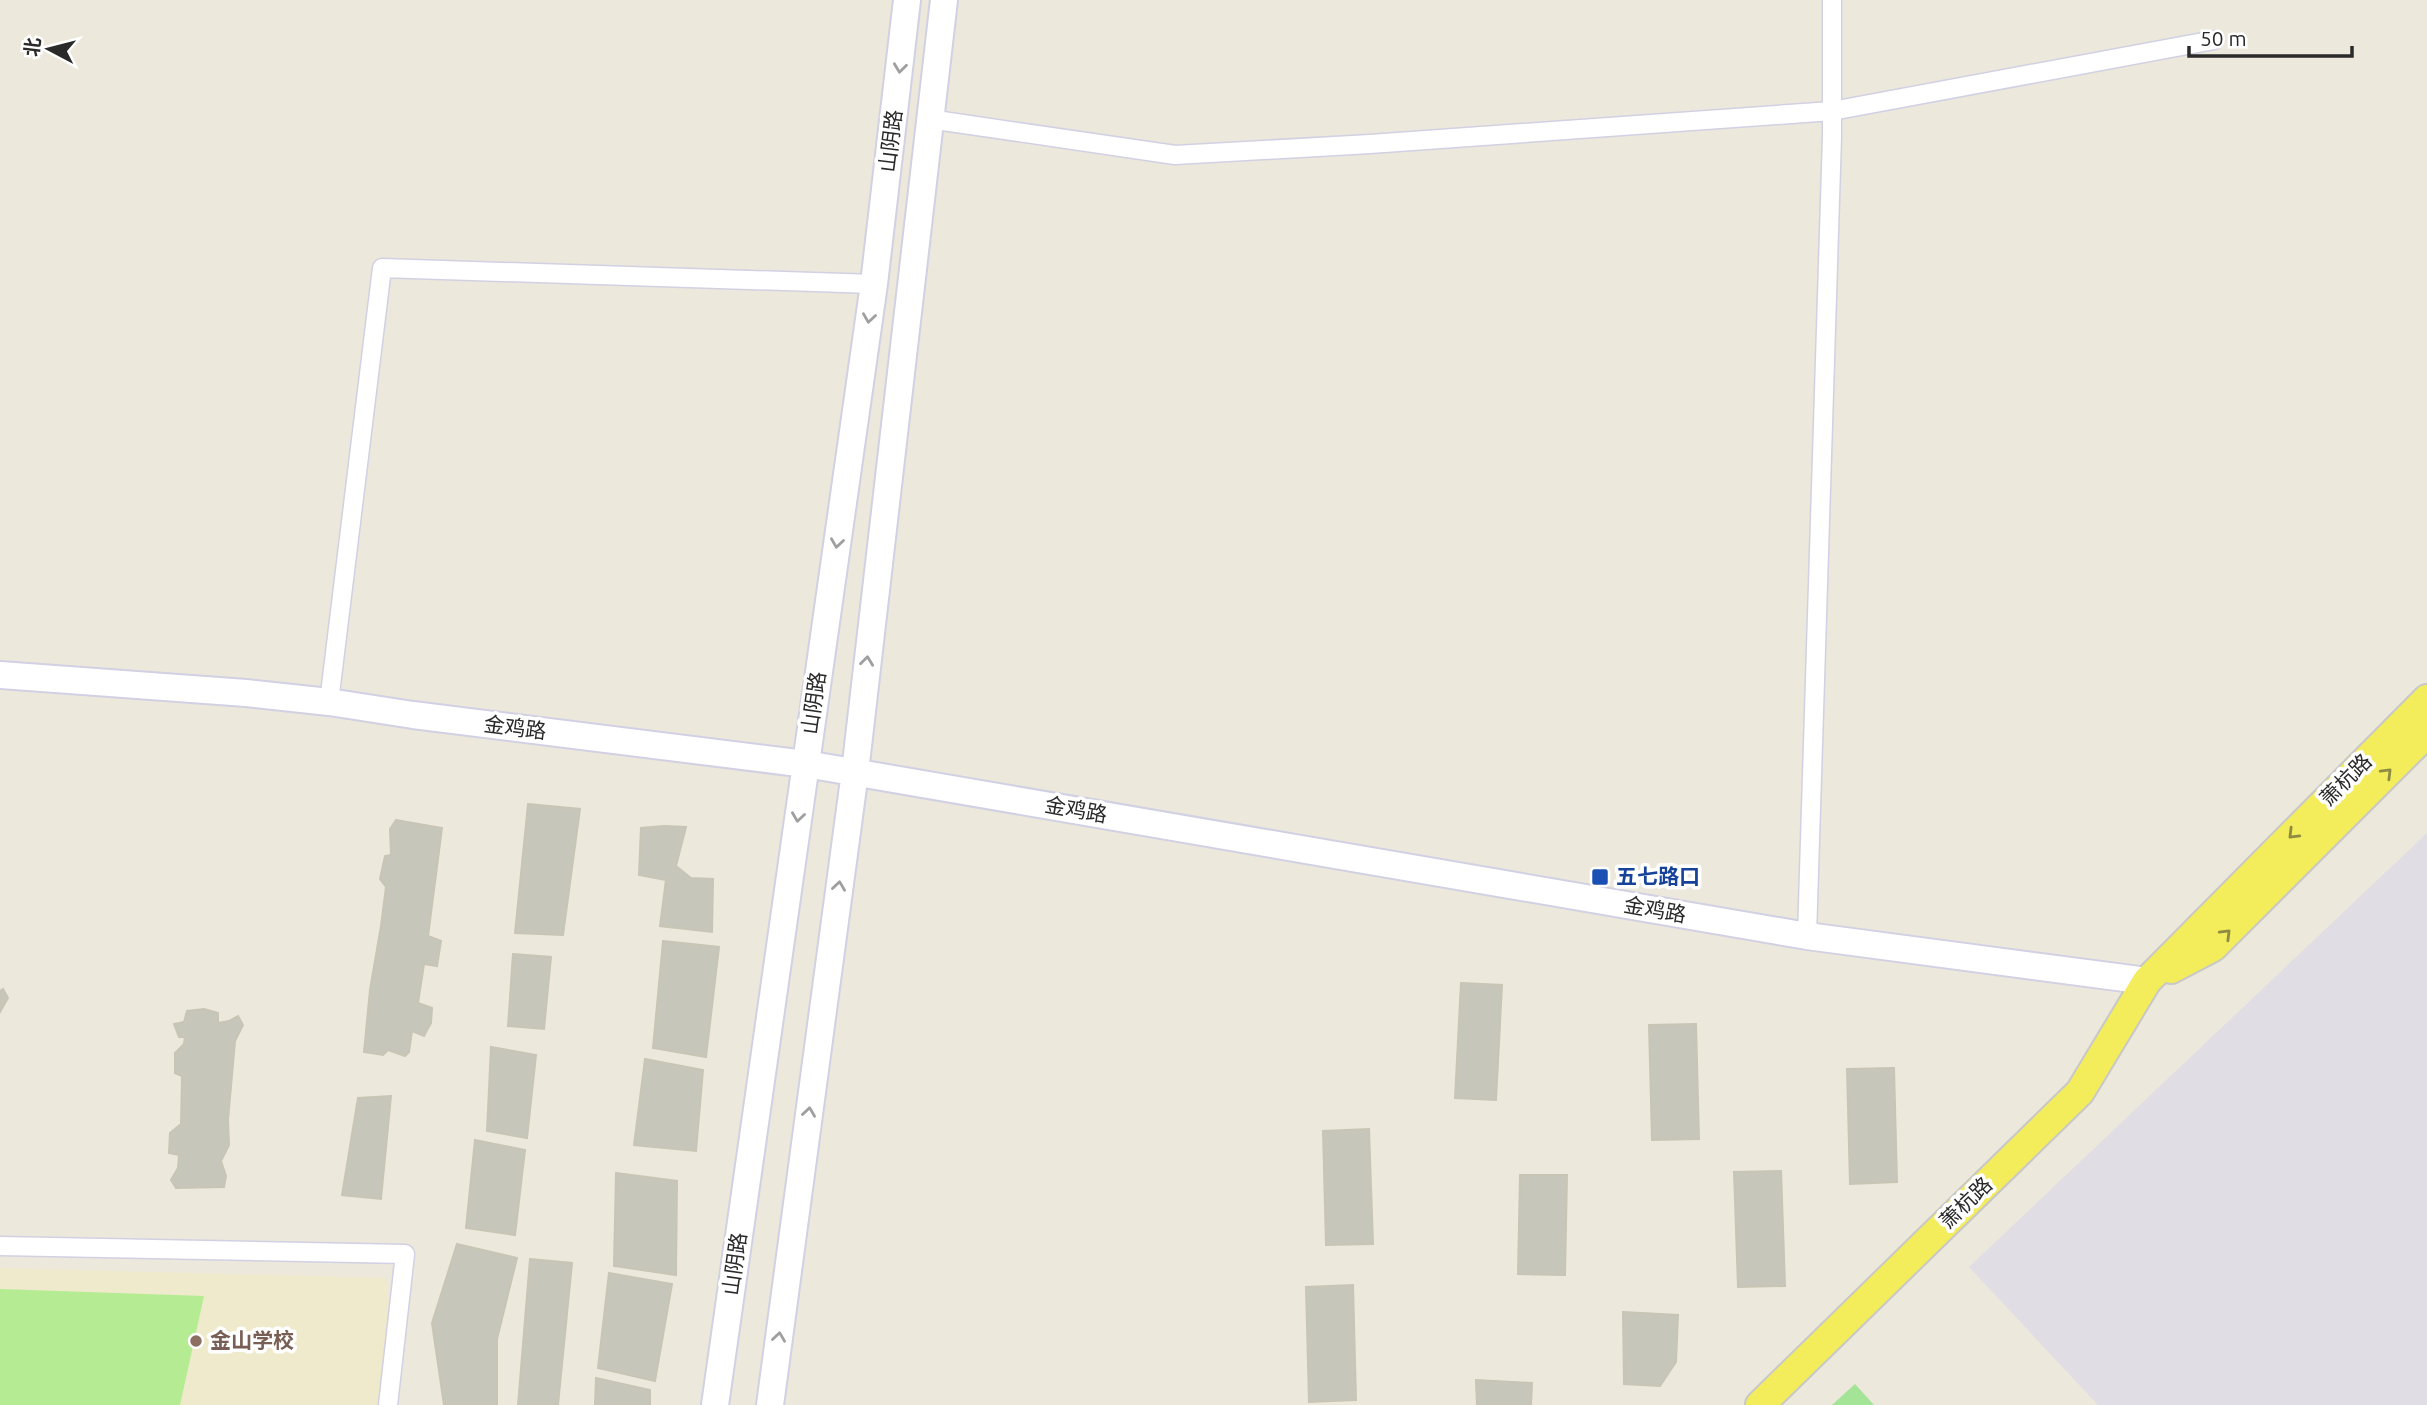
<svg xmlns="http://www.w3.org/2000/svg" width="2427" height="1405" font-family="Ubuntu,'Noto Sans SC',sans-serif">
	<rect width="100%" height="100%" fill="#ece8dc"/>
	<path fill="#e0dde5" d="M2427 833V1405H2098L1969 1267Z"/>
	<path fill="#eeeacb" d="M0 1268 386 1278 400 1405H0Z"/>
	<path fill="#a3e497" d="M1855 1384 1874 1405H1832Z"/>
	<path fill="#b5eb93" d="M0 1289 204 1296 180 1405H0Z"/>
	<path fill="#c7c6ba" stroke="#c8c5b5" stroke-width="2" d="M528 804 580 809 563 935 515 933Z
		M396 820 442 828 428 936 441 941 437 966 424 964 418 1003 432 1008 431 1023 424 1036 412 1031 409 1052 405 1056 388 1050 383 1055 364 1052 370 990 381 926 386 887 380 879 385 856 391 855 390 829Z
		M664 826 686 827 676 866 691 878 713 879 712 932 660 926 666 880 639 875 641 828Z
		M663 941 719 947 706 1057 653 1048Z
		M513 954 551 957 544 1029 508 1026Z
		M1461 983 1502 985 1496 1100 1455 1098Z
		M3 989 8 998 0 1012V991Z
		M204 1009 218 1013V1023L229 1021 238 1016 243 1025 235 1041 228 1120 229 1145 221 1161 226 1176 224 1187 176 1188 171 1180 178 1168 179 1155 169 1153 170 1133 181 1124 182 1076 175 1073V1053L184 1044 185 1037H179L174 1024 184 1022 187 1011Z
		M1696 1024 1699 1139 1652 1140 1649 1025Z
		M491 1047 536 1055 527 1138 487 1131Z
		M645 1059 703 1070 696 1151 634 1145Z
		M1894 1068 1897 1182 1850 1184 1847 1069Z
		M391 1096 381 1199 342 1195 358 1098Z
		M1369 1129 1373 1244 1326 1245 1323 1131Z
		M475 1140 525 1150 515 1235 466 1228Z
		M1781 1171 1785 1286 1738 1287 1734 1172Z
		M616 1173 677 1181 676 1275 614 1266Z
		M1520 1175H1567L1565 1275 1518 1274Z
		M457 1244 517 1258 497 1339V1405H444L432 1323Z
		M530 1259 572 1263 558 1405H518Z
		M609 1273 672 1284 655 1381 598 1368Z
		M1353 1285 1356 1400 1309 1402 1306 1287Z
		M1623 1312 1678 1315 1676 1362 1660 1386 1624 1384Z
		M596 1378 650 1390V1405H595Z
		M1476 1380 1532 1383 1531 1405H1477Z"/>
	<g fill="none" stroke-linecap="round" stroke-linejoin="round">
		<g stroke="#d1d1e3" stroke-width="21">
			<path id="street" d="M929 119 1175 155 1370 144 1832 111 2214 40
				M329 702 382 268 874 284
				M1807 936 1832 136V0
				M0 1246 405 1254 388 1405"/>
		</g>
		<g stroke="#d1d1e3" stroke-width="30">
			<path id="secondary" d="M0 675 246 693 329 702 413 715 806 764 1807 936 2147 981
				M715 1405 874 284 907 0
				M770 1405 855 772 944 0"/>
		</g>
		<g stroke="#c8c8c8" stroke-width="32">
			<path id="primary" d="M2171 969 2213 947 2427 733
				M1760 1405 2080 1092 2147 981 2427 699"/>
		</g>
		<use href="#street" stroke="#fff" stroke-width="18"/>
		<use href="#secondary" stroke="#fff" stroke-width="26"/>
		<use href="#primary" stroke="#f3ec5b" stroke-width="28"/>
	</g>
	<defs><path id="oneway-chevron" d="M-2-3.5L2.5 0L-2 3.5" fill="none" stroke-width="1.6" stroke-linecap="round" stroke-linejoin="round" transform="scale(1.75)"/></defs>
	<g stroke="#9f9f9f">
		<use href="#oneway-chevron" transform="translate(900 68) rotate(97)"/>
		<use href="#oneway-chevron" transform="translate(869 318) rotate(98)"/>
		<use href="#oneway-chevron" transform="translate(837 543) rotate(98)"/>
		<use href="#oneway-chevron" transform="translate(867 661) rotate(-83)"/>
		<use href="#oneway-chevron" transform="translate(798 817) rotate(98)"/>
		<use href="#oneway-chevron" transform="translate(839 886) rotate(-82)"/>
		<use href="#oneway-chevron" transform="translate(809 1112) rotate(-82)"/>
		<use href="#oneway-chevron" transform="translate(779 1337) rotate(-82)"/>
	</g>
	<g stroke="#8e8b42">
		<use href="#oneway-chevron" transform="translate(2387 773) rotate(-45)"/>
		<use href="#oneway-chevron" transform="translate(2293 834) rotate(135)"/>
		<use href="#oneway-chevron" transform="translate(2226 934) rotate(-45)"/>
	</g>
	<rect fill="#1a4fb4" stroke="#fff" stroke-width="2.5" x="1591" y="868" width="18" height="18" rx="3.5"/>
	<circle fill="#8d6e63" stroke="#fff" stroke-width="2.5" cx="196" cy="1341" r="7"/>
	<g text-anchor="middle" stroke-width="7" stroke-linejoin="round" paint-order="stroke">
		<g font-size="21" fill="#2a2a2a" stroke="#fff">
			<text transform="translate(891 141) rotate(-83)" y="7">山阴路</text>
			<text transform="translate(814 703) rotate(-82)" y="7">山阴路</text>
			<text transform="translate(515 728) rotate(7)" y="7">金鸡路</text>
			<text transform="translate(2346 780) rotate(-45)" y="7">萧杭路</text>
			<text transform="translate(1076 810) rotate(10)" y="7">金鸡路</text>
			<text transform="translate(1655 910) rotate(10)" y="7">金鸡路</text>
			<text transform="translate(1966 1203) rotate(-44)" y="7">萧杭路</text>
			<text transform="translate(735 1264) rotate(-82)" y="7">山阴路</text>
		</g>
		<g font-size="21" font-weight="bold" fill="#164399" stroke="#fff" text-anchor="start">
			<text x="1616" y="884">五七路口</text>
		</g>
		<g font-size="21" font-weight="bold" fill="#785e54" stroke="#fff" text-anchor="start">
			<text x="210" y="1348">金山学校</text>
		</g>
	</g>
	<g transform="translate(49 49) rotate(277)" stroke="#ffffff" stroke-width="5" paint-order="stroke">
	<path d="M0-5L12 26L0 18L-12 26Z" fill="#2a2a2a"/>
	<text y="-10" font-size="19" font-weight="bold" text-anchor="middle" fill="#2a2a2a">北</text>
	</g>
	<path d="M2189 46v10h163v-10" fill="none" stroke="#2a2a2a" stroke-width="3.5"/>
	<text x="2200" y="46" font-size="21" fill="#2a2a2a" stroke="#ffffff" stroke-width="5" paint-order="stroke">50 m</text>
</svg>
